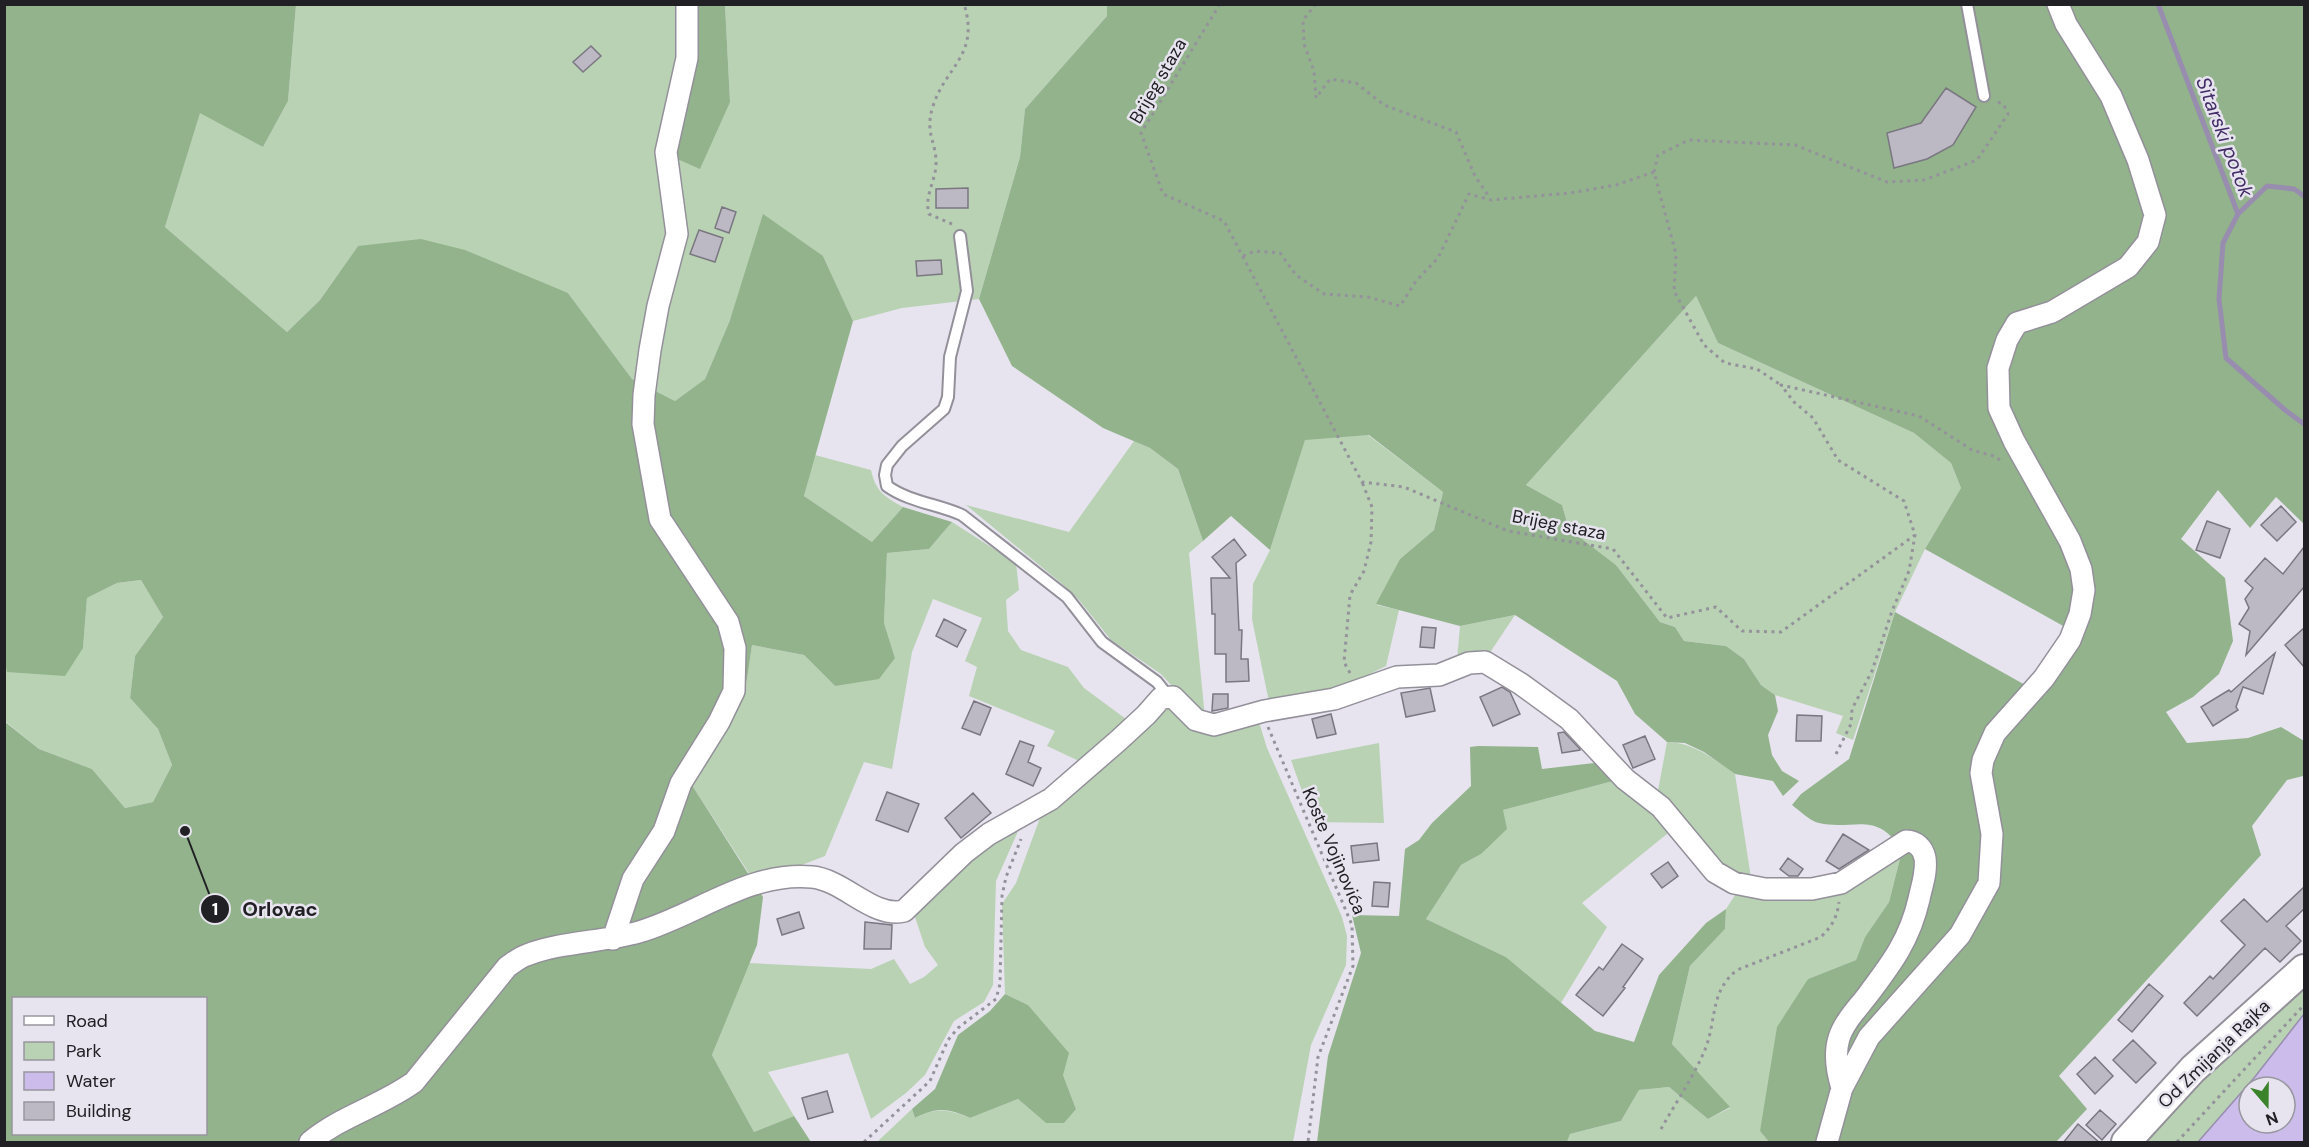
<svg xmlns="http://www.w3.org/2000/svg" width="2309" height="1147" font-family="'DM Sans',sans-serif">
	<rect width="100%" height="100%" fill="#e7e4ef"/>
	<path fill="#b9d2b4" d="M296 5H697L730 102 725 5H1107V16L1025 109 1020 157 979 299 902 308 853 321 823 256 730 320 705 379 675 401 632 379 568 293 358 246 320 300 287 332 165 227 200 112 263 147 288 101Z
		M1696 296 1718 343 1914 433 1951 463 1961 488 1925 549 1895 612 1853 740 1836 733 1843 716 1775 695 1761 685 1744 659 1726 646 1684 641 1675 627 1660 622 1616 565 1569 529 1562 505 1526 485Z
		M1368 435 1443 492 1434 530 1400 559 1377 605 1399 610 1386 666 1343 687 1269 702 1252 619 1253 584 1270 550 1305 439Z
		M1134 441 1150 448 1178 469 1203 541 1189 553 1205 718 1182 691 1172 686 1161 674 1111 640 1079 600 1061 583 966 505 1069 532Z
		M815 455 871 470C876 492 884 496 903 507L872 542 804 496Z
		M952 522 1016 563 1019 590 1006 600 1008 631 1021 650 1068 667 1084 688 1130 722 1079 761 1047 746 1055 731 969 696 977 667 965 661 982 618 933 599 912 652 892 769 864 762 825 856 794 868 752 878 690 782 747 679 752 645 804 655 835 686 895 658 884 623 887 553 929 549Z
		M141 580 163 617 135 656 130 698 158 729 172 765 153 802 125 808 92 769 39 749 5 721 4 662 8 672 83 648 87 598 117 583Z
		M1515 615 1489 654 1457 660 1460 626Z
		M1172 705 1181 710 1191 730 1207 733 1258 719 1267 748 1342 917 1347 936 1346 965 1311 1045 1293 1142H877L912 1109 915 1118C938 1107 947 1109 970 1118L1018 1099 1046 1123 1076 1109 1063 1075 1028 1005 1005 994 1002 904 1016 883 1040 818 1114 759 1164 708Z
		M1667 742C1695 743 1712 758 1735 774L1751 878H1732L1657 796Z
		M1379 743 1384 823 1313 822 1291 760Z
		M1617 780 1673 829 1582 903 1607 927 1561 1003 1506 957 1426 919 1461 865 1481 854 1503 810Z
		M1019 829 996 881 993 985 984 1002 954 1021 925 1075 906 1093 871 1119 848 1053 768 1072 794 1116 754 1132 712 1055 749 963 871 969 894 959 910 984 924 977 938 965 925 947 914 914 975 850Z
		M1902 851 1889 902 1865 937 1856 960 1808 979 1760 1131 1769 1142H1567L1570 1134 1621 1121 1639 1090 1669 1087 1708 1119 1730 1108 1672 1044 1690 966 1725 929 1726 909 1737 892 1800 896Z
		M2304 985V1014L2254 1078 2198 1142H2142L2154 1126Z"/>
	<path fill="#92b38b" fill-rule="evenodd" d="M5 5H296L288 101 263 147 200 113 165 227 287 332 320 300 358 246 421 239 465 250 568 293 632 379 675 401 705 379 730 320 763 214 823 256 853 321 804 496 872 542 903 507 952 522 929 549 887 553 884 623 895 658 879 679 835 686 804 655 752 645 747 679 735 713 690 782 763 897 757 945 712 1055 754 1132 794 1116 811 1142H5L4 721 39 749 92 769 125 808 153 802 172 765 158 729 130 698 135 656 163 617 141 580 117 583 87 598 83 648 65 676 7 672 5 662ZM14 998H206V1134H14Z
		M697 5H725L730 102 700 169 675 158Z
		M1107 5H2304V524L2276 497 2250 528 2218 490 2181 539 2225 578 2233 641 2219 674 2193 697 2166 712 2187 743 2248 738 2281 727 2304 741V774L2303 776 2287 780 2252 826 2261 855 2059 1076 2087 1109 2056 1142H1769L1760 1131 1777 1027 1808 979 1856 960 1865 937 1889 902 1902 851C1877 809 1854 831 1819 823 1810 821 1800 811 1792 805L1801 794 1849 759 1895 612 2027 686 2065 627 1925 549 1961 488 1951 463 1914 433 1718 343 1696 296 1526 485 1562 505 1569 529 1616 565 1660 622 1675 627 1684 641 1726 646 1744 659 1761 685 1775 695 1778 711 1768 735 1772 755 1782 771 1799 781 1783 796 1773 781 1735 774 1704 752 1685 743 1667 742 1635 714 1617 681 1515 615 1460 626 1376 604 1400 559 1434 530 1443 492 1369 435 1305 440 1270 550 1231 516 1203 541 1178 469 1150 448 1103 428 1012 366 979 299 1020 157 1025 109 1107 16Z
		M1478 746 1538 747 1542 769 1603 762 1617 780 1503 810 1507 829 1481 854 1461 865 1426 919 1506 957 1595 1031 1634 1042 1659 975 1706 923 1726 909 1725 929 1690 966 1672 1044 1730 1107 1708 1119 1669 1087 1639 1090 1621 1121 1570 1134 1567 1142H1317L1328 1056 1361 953 1352 915 1399 916 1405 849 1419 840 1432 823 1471 786 1470 747Z
		M1005 994 1028 1005 1069 1053 1063 1075 1076 1109 1064 1123H1046L1018 1099 970 1118C947 1108 938 1107 915 1118L912 1109 935 1089 958 1035 990 1011Z"/>
	<path fill="#cbbceb" stroke="#988daf" stroke-width="1.5" fill-rule="evenodd" d="M2304 1014V1142H2198L2254 1078ZM2249 1087H2285V1123H2249Z"/>
	<g fill="none" stroke-linecap="round" stroke-linejoin="round">
		<path stroke="#988daf" stroke-width="5" d="M2158 4 2238 214 2223 243 2219 299 2226 358 2285 410 2304 424
			M2238 214 2267 186 2294 189 2304 196"/>
	</g>
	<path fill="#bcb9c5" stroke="#7a7781" stroke-width="1.5" d="M591 46 601 56 583 72 573 62Z
		M1946 88 1976 107 1953 145 1927 159 1894 168 1887 133 1921 123Z
		M968 188V208H936V189Z
		M722 207 736 212 729 233 715 228Z
		M699 230 723 238 715 262 690 254Z
		M941 260 942 274 917 276 916 261Z
		M2281 506 2296 522 2277 541 2261 525Z
		M2207 521 2230 529 2220 558 2196 550Z
		M1234 539 1246 555 1236 563 1239 630H1242L1241 659H1248L1249 681 1226 682V654H1215V614H1212L1211 578H1230L1212 557Z
		M2304 547V587L2246 655 2250 631 2239 624 2249 608 2245 599 2253 588 2245 581 2265 558 2283 574Z
		M944 619 966 630 957 647 936 636Z
		M1422 627 1436 628 1434 648 1420 647Z
		M2304 628V667L2285 645Z
		M2275 653 2263 694 2243 687 2236 707 2238 710 2213 726 2201 707 2229 690 2231 692Z
		M1502 687 1510 692 1520 714 1493 726 1480 697Z
		M1430 688 1435 711 1406 717 1401 693Z
		M1213 694H1228V708L1212 711Z
		M974 701 991 708 980 735 962 728Z
		M1331 714 1336 734 1317 738 1312 719Z
		M1797 715 1822 716 1821 741H1796Z
		M1564 732 1580 749V750L1562 753 1558 733Z
		M1645 736 1655 759 1633 768 1623 745Z
		M1020 741 1034 746 1028 762 1041 768 1033 786 1006 774Z
		M887 792 919 804 908 832 876 820Z
		M973 793 991 813 961 838 945 818Z
		M1843 834 1869 850 1839 869 1826 861Z
		M1377 843 1379 860 1353 863 1351 846Z
		M1788 858 1803 869 1798 876H1789L1780 869Z
		M1668 862 1678 876 1662 888 1651 874Z
		M1374 882 1390 883 1388 907 1372 906Z
		M2304 887V909L2286 926 2301 941 2280 962 2265 948 2197 1016 2184 1003 2210 976 2213 979 2245 945 2221 921 2244 899 2267 922Z
		M799 912 804 928 782 935 777 919Z
		M865 922 892 925 891 949H864Z
		M1622 944 1643 959 1623 987 1625 988 1603 1016 1576 995 1599 967 1603 970Z
		M2149 984 2163 996 2132 1032 2118 1020Z
		M2133 1040 2156 1063 2136 1083 2113 1060Z
		M2095 1057 2113 1076 2095 1094 2077 1074Z
		M827 1091 833 1112 808 1119 802 1098Z
		M2100 1110 2116 1124 2102 1140 2086 1125Z
		M2078 1124 2100 1143H2063Z"/>
	<g fill="none" stroke-linecap="round" stroke-linejoin="round">
		<g stroke="#93909a" stroke-width="14">
			<path id="lane" d="M1967 4 1984 96
				M960 236 967 291 950 357 948 397 944 409 902 446 887 465 885 475 887 486C909 502 938 504 962 515L1067 597 1102 642 1157 682 1168 696"/>
		</g>
		<g stroke="#93909a" stroke-width="24">
			<path id="street" d="M613 939 633 879 664 831 681 783 719 722 734 691 735 648 728 622 660 519 643 424 644 395 650 350 658 306 677 234 666 152 687 58V4
				M310 1142C341 1116 381 1106 414 1082L507 967C513 963 520 957 527 955 559 942 604 942 639 932 697 915 749 871 812 877 844 880 874 919 904 911L964 853 989 834 1051 799 1119 740 1146 715 1161 698 1173 697 1196 720 1214 725 1264 711 1334 699 1397 677 1439 675 1469 663 1485 662 1521 684 1569 719 1625 779 1661 807 1715 872 1734 883 1765 889H1812L1841 883 1906 841C1916 841 1923 848 1925 858 1927 872 1922 885 1919 899 1910 939 1892 963 1867 996 1857 1009 1844 1022 1839 1038 1834 1054 1837 1072 1842 1088
				M1827 1142 1842 1088 1869 1037 1960 935 1989 883 1992 834 1981 773 1983 760 1995 733 2044 678 2070 640 2080 614 2084 590 2081 569 2070 541 2014 441 1999 408 1998 368 2007 340 2017 323 2052 312 2128 267 2148 242 2155 215 2138 160 2111 96 2066 24 2058 4"/>
		</g>
		<g stroke="#93909a" stroke-width="32">
			<path id="secondary" d="M2126 1142 2193 1069 2304 969"/>
		</g>
		<path stroke="#94929a" stroke-width="3" stroke-dasharray="3 4.5" stroke-linecap="butt" d="M1220 4 1141 133 1163 194 1224 221 1362 482 1404 487 1508 531 1613 549 1667 618 1716 607 1742 631 1781 632 1915 535 1904 501 1838 460 1813 418 1794 402 1781 385 1919 416 1972 450 1994 456 2003 462
			M1316 4 1303 20 1304 44 1314 71 1316 98 1330 79 1356 83 1384 105 1456 132 1475 176 1490 198
			M1654 172 1658 155 1689 140 1795 145 1887 182 1924 180 1977 160 2008 114 2004 105 1994 100
			M952 224 929 214C924 197 935 182 936 165 937 142 924 134 933 106 946 66 980 55 964 4
			M1243 256 1255 251 1280 253 1296 275 1324 294 1368 297 1400 306 1416 281 1438 258 1469 194 1491 200 1570 193 1616 185 1654 172 1676 254 1674 291 1704 345 1725 363 1757 369 1781 385
			M1350 673 1344 662 1350 595 1364 571 1371 542 1372 507 1362 482
			M1268 727 1352 925 1353 966 1318 1057 1308 1142
			M1836 754 1851 724 1852 709 1872 671 1892 611 1909 571 1915 535
			M1661 1129C1676 1102 1695 1075 1706 1047 1717 1017 1710 992 1737 970L1821 937C1832 926 1837 918 1839 902
			M864 1142 930 1081 948 1040 958 1028 996 999 1000 984 1002 896 1006 877 1021 839
			M2177 1142 2304 1005"/>
		<use href="#lane" stroke="#fff" stroke-width="10"/>
		<use href="#street" stroke="#fff" stroke-width="21"/>
		<use href="#secondary" stroke="#fff" stroke-width="28"/>
	</g>
	<g text-anchor="middle" stroke-width="5" stroke-linejoin="round" paint-order="stroke">
		<g font-size="18" fill="#212024" stroke="#e7e4ef">
			<text transform="translate(1158 81) rotate(-60)" y="6">Brijeg staza</text>
			<text transform="translate(1559 525) rotate(11)" y="6">Brijeg staza</text>
			<text transform="translate(1334 851) rotate(67)" y="6">Koste Vojinovića</text>
			<text transform="translate(2214 1054) rotate(-44)" y="6">Od Zmijanja Rajka</text>
		</g>
		<g font-size="20" font-style="italic" fill="#432d67" stroke="#e7e4ef">
			<text transform="translate(2225 137) rotate(69)" y="7">Sitarski potok</text>
		</g>
	</g>
	<path fill="none" stroke="#212024" stroke-width="2" d="M185 831L215 909"/>
	<g fill="#212024" stroke="#e7e4ef" stroke-width="2">
		<circle cx="185" cy="831" r="6"/>
		<circle cx="215" cy="909" r="15"/>
	</g>
	<g font-size="18" text-anchor="middle" font-weight="bold" fill="#fff">
		<text x="215" y="915">1</text>
	</g>
	<g font-size="20" text-anchor="middle" font-weight="bold" fill="#212024" stroke="#e7e4ef" stroke-width="5" stroke-linejoin="round" paint-order="stroke">
		<text x="280" y="916">Orlovac</text>
	</g>
	<rect width="2309" height="1147" fill="none" stroke="#212024" stroke-width="12"/>
	<rect x="12" y="997" width="195" height="138" fill="#e7e4ef" stroke="#98969e" stroke-width="1.5"/>
	<rect x="24" y="1016" width="30" height="9" fill="#ffffff" stroke="#98969e" stroke-width="1.5"/>
	<text x="66" y="1027" font-size="18" fill="#212024">Road</text>
	<rect x="24" y="1042" width="30" height="18" fill="#b9d2b4" stroke="#98969e" stroke-width="1.5"/>
	<text x="66" y="1057" font-size="18" fill="#212024">Park</text>
	<rect x="24" y="1072" width="30" height="18" fill="#cbbceb" stroke="#98969e" stroke-width="1.5"/>
	<text x="66" y="1087" font-size="18" fill="#212024">Water</text>
	<rect x="24" y="1102" width="30" height="18" fill="#bcb9c5" stroke="#98969e" stroke-width="1.5"/>
	<text x="66" y="1117" font-size="18" fill="#212024">Building</text>
	<g transform="translate(2267 1105) rotate(160)"><circle r="28" fill="#e7e4ef" stroke="#98969e" stroke-width="1.5"/>
	<path d="M0-4.5L10 22L0 15L-10 22Z" fill="#3a832a"/>
	<text y="-9" font-size="16" font-weight="bold" text-anchor="middle" fill="#212024">N</text>
	</g>
</svg>
